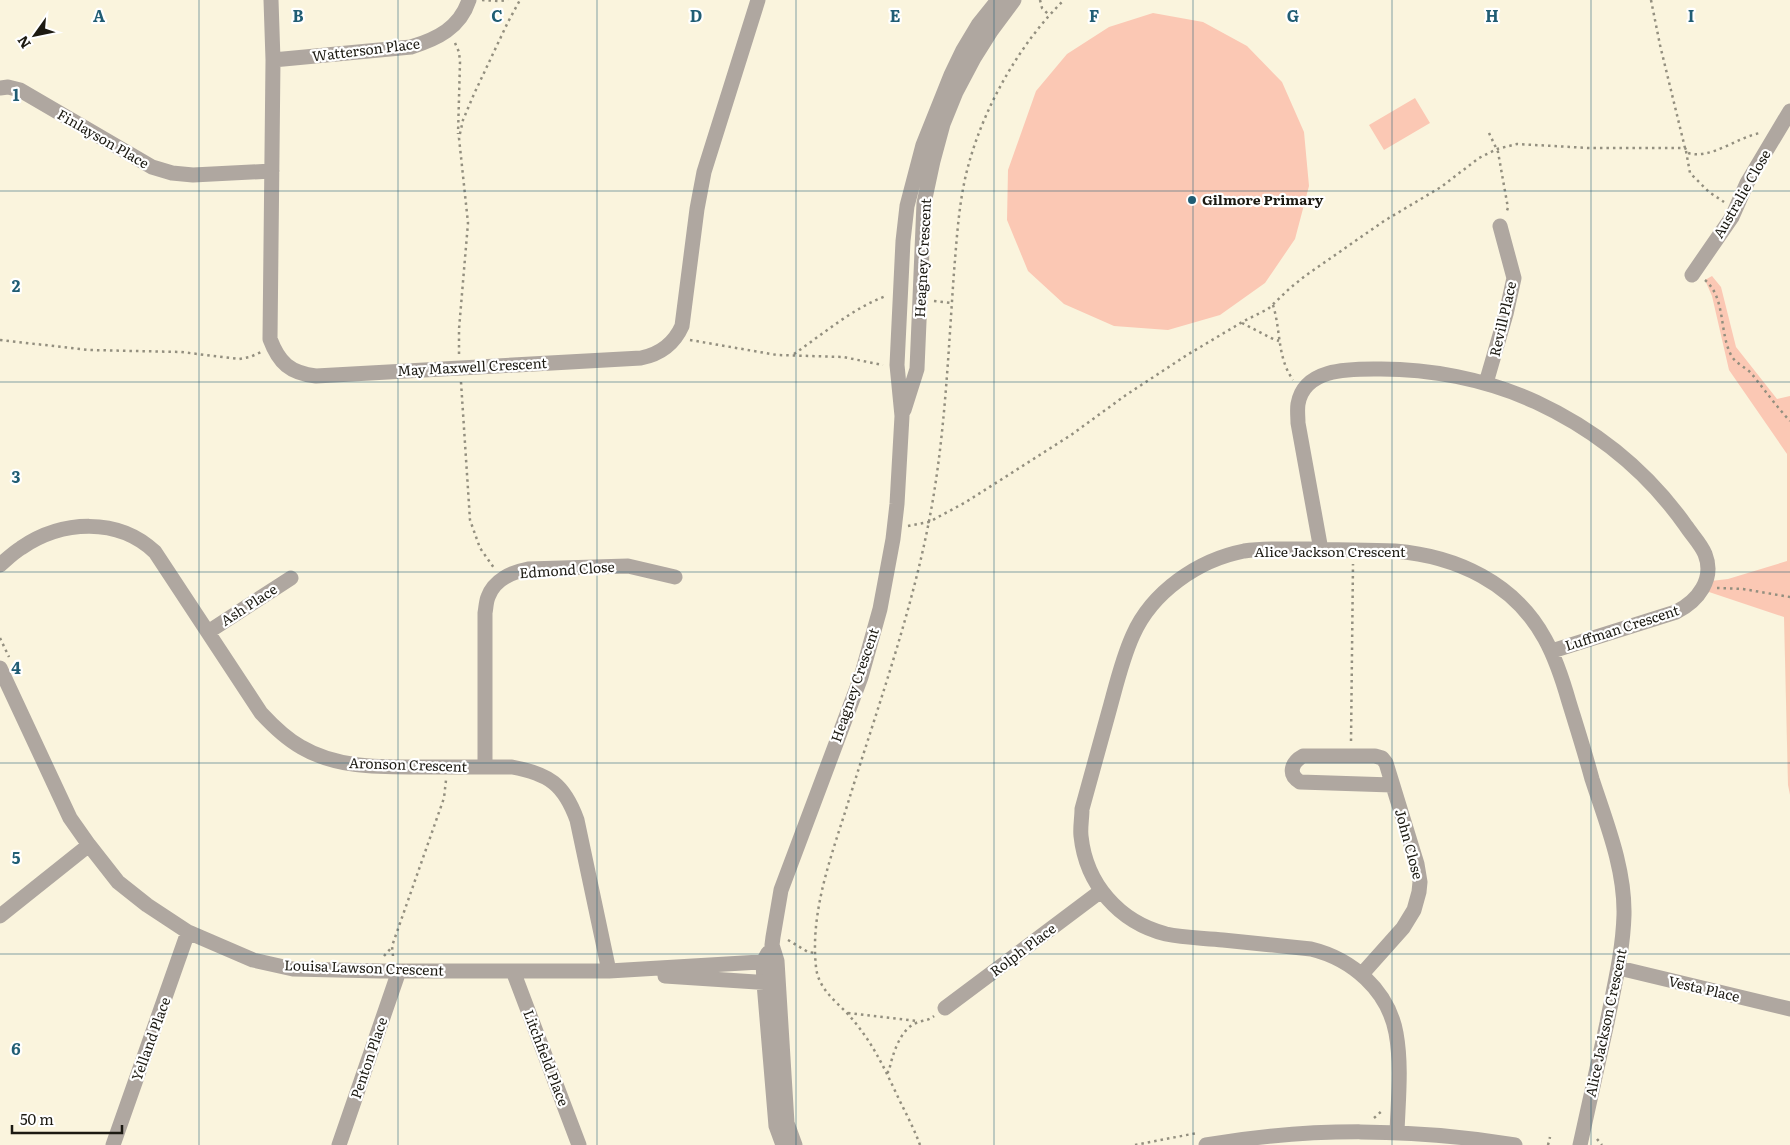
<svg xmlns="http://www.w3.org/2000/svg" width="1790" height="1145" font-family="Literata,serif">
	<rect width="100%" height="100%" fill="#faf4dd"/>
	<path fill="#fbc8b4" d="M1153 13 1203 22 1247 46 1282 82 1304 132 1309 186 1295 239 1265 283 1220 315 1168 330 1114 326 1064 304 1028 271 1007 220 1008 170 1036 91 1067 54 1109 27Z
		M1415 98 1430 123 1384 150 1369 125Z
		M1712 276 1721 287 1736 347 1777 399 1790 396V795L1788 785 1784 617 1706 591 1711 581 1728 579 1787 561V454L1729 370 1712 296 1705 280Z"/>
	<g fill="none" stroke-linecap="round" stroke-linejoin="round">
		<path stroke="#938f7f" stroke-width="2.5" stroke-dasharray="2.5 4" stroke-linecap="butt" d="M482 0 499 1 508 0
			M1040 0 1042 8 1049 15
			M1651 0 1660 45 1685 148
			M455 43 459 52 460 62 458 134
			M1489 133 1498 152 1508 208 1506 213
			M1686 151 1690 173 1709 192 1724 202
			M1705 280C1726 298 1719 332 1731 355 1735 363 1745 367 1751 373 1764 389 1776 406 1790 421
			M934 301 952 303
			M1273 305C1281 331 1277 357 1293 380
			M1242 323 1271 338 1279 341
			M0 340 89 350 181 352 239 359 250 357 261 352
			M690 340 777 355 843 357 883 365
			M459 354V329L468 223 459 138 463 120 474 94 508 22 520 0
			M794 354C823 334 853 308 886 296
			M461 382 470 520 480 548 494 568
			M908 526 929 522 966 502 1071 435 1126 395 1187 355 1244 321 1268 309 1290 288 1305 276 1384 221 1441 187 1479 158 1497 149 1517 144 1589 148H1685L1688 153C1710 160 1738 137 1760 133
			M1717 588 1743 589 1790 597
			M0 638 9 657
			M1351 741 1353 564
			M788 940 808 952 815 953
			M384 956 392 947
			M393 956 392 946 444 798 446 780
			M848 1013 917 1021
			M887 1073 889 1071C892 1056 900 1029 916 1023 923 1020 928 1021 934 1016
			M1374 1118 1383 1110
			M1597 1139 1602 1145
			M920 1145C914 1128 905 1112 897 1095 882 1063 870 1038 846 1012 833 999 818 987 816 967 810 912 831 857 847 806 880 699 920 591 936 480 946 412 949 342 954 272 957 236 959 198 969 163 985 105 1021 42 1064 0
			M1135 1145 1197 1133
			M1548 1145 1550 1137"/>
		<path stroke="#afa7a0" stroke-width="15" d="M271 0 273 60 270 339C279 363 290 373 316 376L641 358C661 354 674 344 682 326L697 209 704 172 758 0
			M273 60 411 47C437 39 460 28 469 0
			M0 88 8 87 20 90 152 167 172 173 193 175 272 171
			M1692 275 1732 217 1747 183 1790 111
			M1486 383 1506 314 1514 278 1500 226
			M904 410 917 369 924 203 933 161 943 124 956 92 974 58 991 31 1014 0
			M1321 550 1298 423C1298 417 1297 410 1298 404 1304 369 1347 369 1374 369 1428 368 1486 379 1536 402 1596 430 1648 472 1686 526 1692 535 1701 544 1705 554 1715 579 1698 601 1676 612L1552 651
			M0 565C7 559 13 553 21 548 62 520 118 517 155 552L261 713C273 726 285 738 301 747 338 769 383 767 424 767 454 767 483 767 512 767 549 774 564 784 577 820L609 971
			M208 632 291 578
			M0 668 70 818 89 845 118 882 147 905 188 932 253 960 293 969 381 971H609L777 961
			M485 767V613C486 608 486 602 488 597 494 580 512 572 528 569L628 566 675 577
			M0 916 89 845
			M768 953 763 962 764 983 776 1126 783 1145
			M1619 968 1790 1009
			M513 971 579 1145
			M1362 974 1403 928 1414 910 1419 892 1420 882 1417 864 1386 763 1382 758 1375 756H1303C1292 762 1287 774 1300 782L1392 785
			M665 976 772 983
			M945 1008 1101 891
			M1397 1133C1398 1101 1402 1066 1396 1033 1388 990 1352 959 1311 949 1282 946 1252 943 1223 940 1205 938 1184 938 1166 934 1119 922 1086 884 1081 836 1080 828 1082 818 1082 809 1091 776 1100 744 1109 711 1116 686 1122 659 1133 635 1152 592 1198 560 1244 551 1265 548 1287 549 1308 549 1337 550 1366 550 1395 551 1456 556 1515 583 1545 639 1556 659 1563 681 1569 702 1577 728 1585 753 1592 779 1606 822 1625 868 1624 915 1623 951 1614 987 1607 1023 1598 1064 1589 1104 1580 1145
			M113 1145 188 932
			M339 1145 399 971
			M795 1145 787 1123 777 961 772 945 773 937 781 890 861 677 880 609 893 539 897 504 902 416 897 365 903 241 907 206 923 145 951 75 963 50 978 25 998 0
			M1206 1145C1307 1127 1415 1128 1515 1145"/>
	</g>
	<path fill="none" stroke="#205d74" stroke-width="1" stroke-opacity="0.55" d="M199 0V1145M398 0V1145M597 0V1145M796 0V1145M994 0V1145M1193 0V1145M1392 0V1145M1591 0V1145M0 191H1790M0 382H1790M0 572H1790M0 763H1790M0 954H1790"/>
	<circle fill="#205d74" stroke="#fff" stroke-width="2" cx="1192" cy="200" r="5"/>
	<g text-anchor="middle" stroke-width="4.5" stroke-linejoin="round" paint-order="stroke">
		<g font-size="14" fill="#1c1a12" stroke="#fff">
			<text transform="translate(366 50) rotate(-7)" y="5">Watterson Place</text>
			<text transform="translate(103 139) rotate(30)" y="5">Finlayson Place</text>
			<text transform="translate(1742 194) rotate(-60)" y="5">Australie Close</text>
			<text transform="translate(923 258) rotate(-87)" y="5">Heagney Crescent</text>
			<text transform="translate(1503 319) rotate(-77)" y="5">Revill Place</text>
			<text transform="translate(472 367) rotate(-3)" y="5">May Maxwell Crescent</text>
			<text x="1330" y="557">Alice Jackson Crescent</text>
			<text transform="translate(567 570) rotate(-4)" y="5">Edmond Close</text>
			<text transform="translate(249 605) rotate(-33)" y="5">Ash Place</text>
			<text transform="translate(1622 628) rotate(-18)" y="5">Luffman Crescent</text>
			<text transform="translate(855 685) rotate(-71)" y="5">Heagney Crescent</text>
			<text transform="translate(408 765) rotate(2)" y="5">Aronson Crescent</text>
			<text transform="translate(1409 844) rotate(75)" y="5">John Close</text>
			<text transform="translate(1023 950) rotate(-37)" y="5">Rolph Place</text>
			<text transform="translate(364 968) rotate(2)" y="5">Louisa Lawson Crescent</text>
			<text transform="translate(1704 989) rotate(13)" y="5">Vesta Place</text>
			<text transform="translate(1606 1023) rotate(-78)" y="5">Alice Jackson Crescent</text>
			<text transform="translate(151 1039) rotate(-70)" y="5">Yelland Place</text>
			<text transform="translate(369 1058) rotate(-71)" y="5">Penton Place</text>
			<text transform="translate(546 1058) rotate(69)" y="5">Litchfield Place</text>
		</g>
		<g font-size="14" font-weight="bold" fill="#1c1a12" stroke="#fff" text-anchor="start">
			<text x="1202" y="205">Gilmore Primary</text>
		</g>
	</g>
	<g font-size="16" text-anchor="middle" font-weight="bold" fill="#205d74" stroke="#fff" stroke-width="4.5" stroke-linejoin="round" paint-order="stroke">
		<text x="99" y="22">A</text>
		<text x="298" y="22">B</text>
		<text x="497" y="22">C</text>
		<text x="696" y="22">D</text>
		<text x="895" y="22">E</text>
		<text x="1094" y="22">F</text>
		<text x="1293" y="22">G</text>
		<text x="1492" y="22">H</text>
		<text x="1691" y="22">I</text>
		<text x="16" y="101">1</text>
		<text x="16" y="292">2</text>
		<text x="16" y="483">3</text>
		<text x="16" y="674">4</text>
		<text x="16" y="864">5</text>
		<text x="16" y="1055">6</text>
	</g>
	<g transform="translate(35 35) rotate(237)" stroke="#ffffff" stroke-width="4" paint-order="stroke">
	<path d="M0-4L9 19L0 12L-9 19Z" fill="#1c1a12"/>
	<text y="-8" font-size="14" font-weight="bold" text-anchor="middle" fill="#1c1a12">N</text>
	</g>
	<path d="M12 1125v8h110v-8" fill="none" stroke="#1c1a12" stroke-width="2.5"/>
	<text x="20" y="1125" font-size="15" fill="#1c1a12" stroke="#ffffff" stroke-width="4" paint-order="stroke">50 m</text>
</svg>
